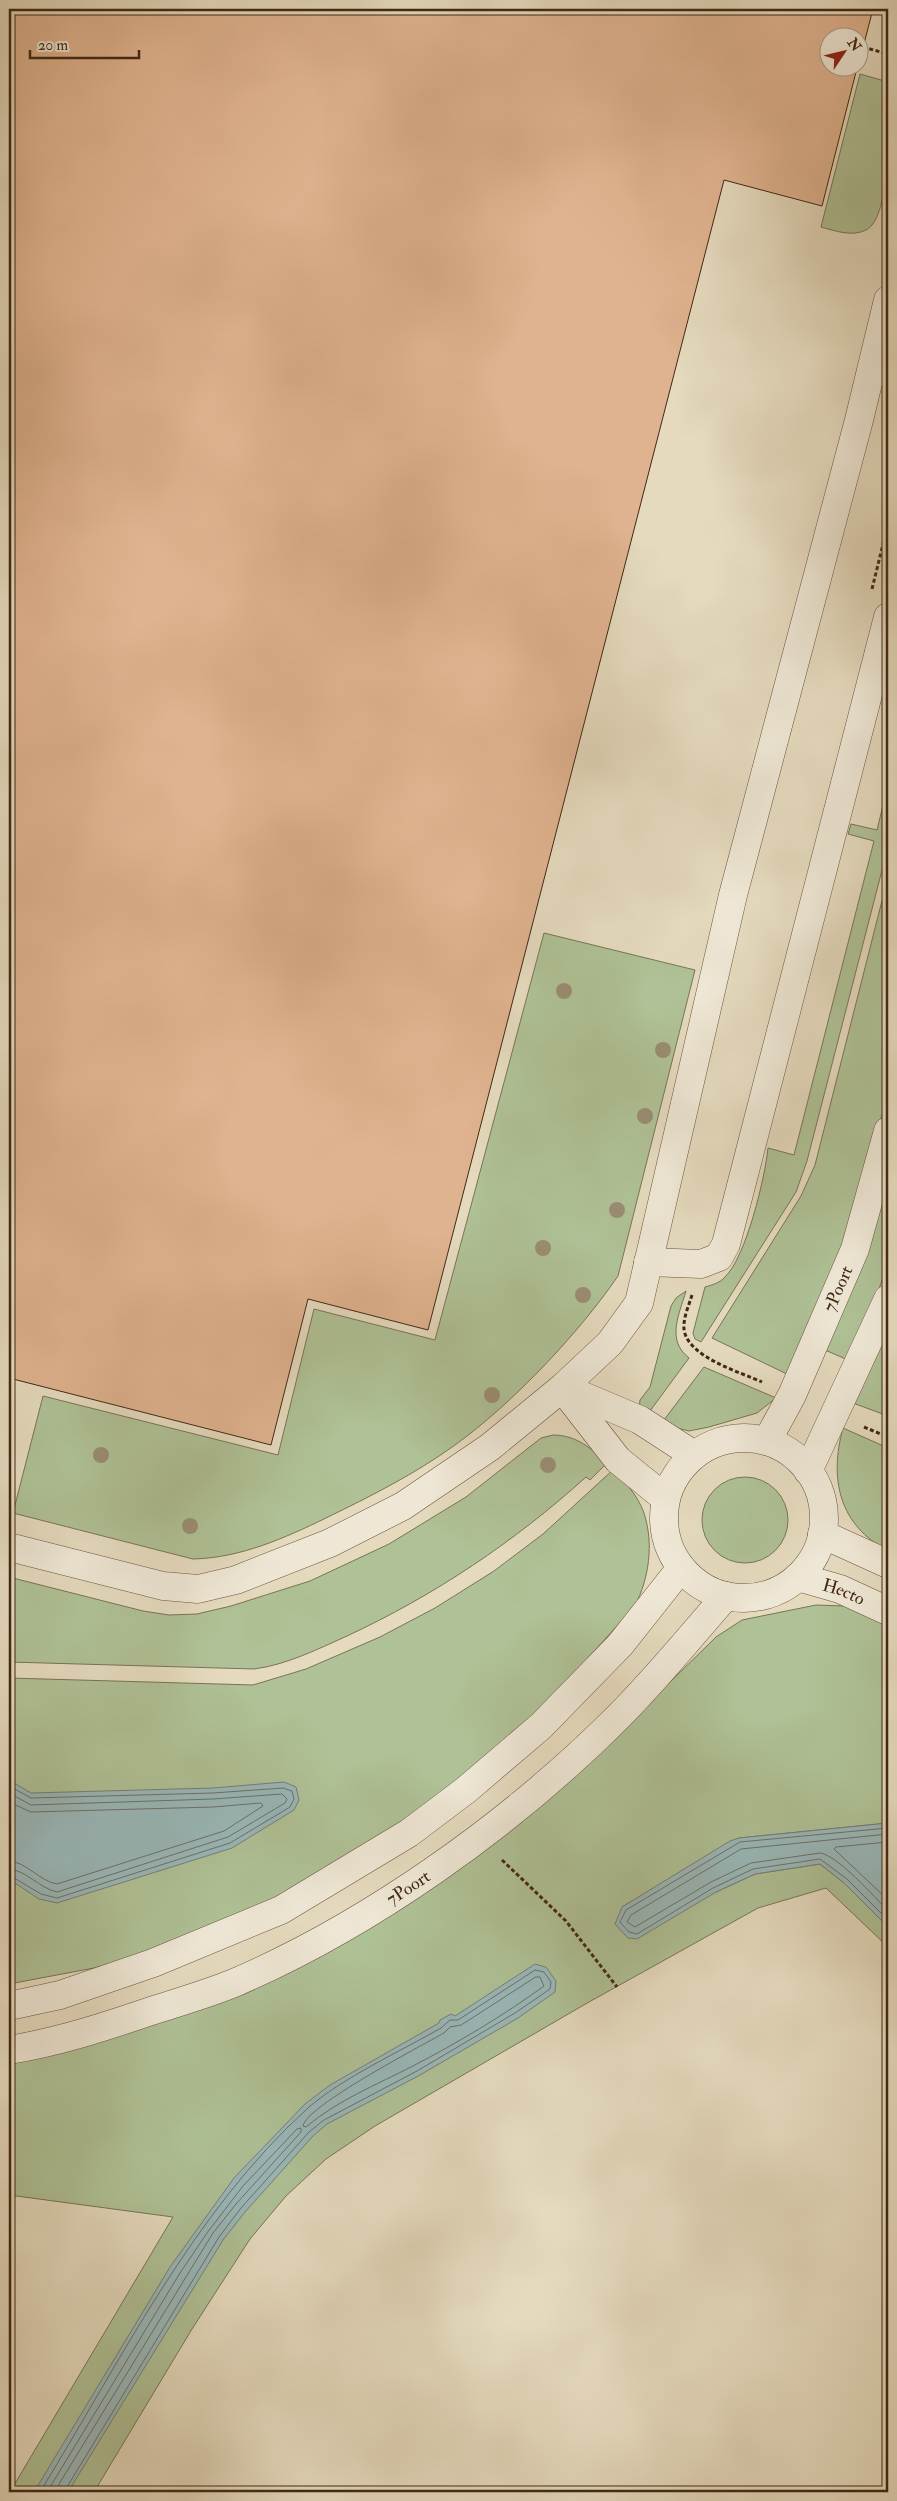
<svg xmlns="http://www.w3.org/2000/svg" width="897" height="2501" font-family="'IM FELL Double Pica',serif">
	<rect width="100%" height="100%" fill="#e5dabe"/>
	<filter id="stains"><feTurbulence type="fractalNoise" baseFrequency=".004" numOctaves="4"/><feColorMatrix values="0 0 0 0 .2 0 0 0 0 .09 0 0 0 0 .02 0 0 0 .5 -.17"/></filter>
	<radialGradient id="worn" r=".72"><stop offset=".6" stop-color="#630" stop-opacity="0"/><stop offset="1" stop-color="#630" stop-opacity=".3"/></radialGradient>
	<path fill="#afc196" stroke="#787455" d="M860 74 888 82C888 110 893 217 866 230 852 237 836 231 821 227Z
		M888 785V847L807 1161 796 1192 701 1342 695 1339 693 1333 705 1287C712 1285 720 1283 725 1277 746 1257 765 1178 768 1148L794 1155 874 841 848 834 851 824 877 830Z
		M888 877V1092L856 1213 789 1375 712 1338 801 1196 815 1165Z
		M544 933 695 970 618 1276C579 1333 511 1405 455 1445 415 1474 371 1496 326 1518 285 1538 240 1558 193 1559L13 1513 43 1396 278 1455 314 1309 435 1340Z
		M888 1171V1264L871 1311 848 1360 825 1350Z
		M686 1291C679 1315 666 1340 689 1358L650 1411 639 1410 640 1400 650 1387 671 1306 676 1298Z
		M888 1327V1416L853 1403Z
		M704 1367 776 1398 757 1413 709 1427 689 1431 661 1424Z
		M843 1428 888 1448V1551C839 1525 829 1479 843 1428Z
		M553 1435C576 1435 591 1448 607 1463L590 1480 586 1477C514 1542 435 1595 347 1636 318 1649 286 1665 254 1669L9 1662V1577L143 1611 169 1615 197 1614 231 1606 310 1581 389 1544 466 1497 541 1438Z
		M614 1469C625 1482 638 1496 644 1513 654 1544 649 1578 635 1606L519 1734 450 1792 332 1870 173 1947 94 1968 9 1984V1678L253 1685 306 1669 380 1637 435 1608 494 1571 543 1534Z
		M702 1520a43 43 0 1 1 86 0a43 43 0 1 1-86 0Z
		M816 1605 844 1606 888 1623V1823L739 1838 622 1907 716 1892 755 1874 820 1864 844 1883 888 1927V1947L826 1888 758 1908 589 2002 375 2126 326 2159 286 2196 250 2239 192 2329 94 2492H10L173 2217 9 2195V2058L367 1927 664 1688 716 1637 742 1620Z"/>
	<path fill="#99b8ba" stroke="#767e78" d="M9 1780 31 1793 213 1788 284 1782 296 1787 299 1800 294 1810 232 1848 57 1903 39 1899 9 1879Z
		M888 1823V1927L844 1883 820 1864 755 1874 716 1892 637 1939 628 1938 615 1924 622 1907 730 1841 739 1838Z
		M535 1964 546 1967 556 1981 555 1992 518 2018 420 2075 327 2124 313 2136 245 2212 223 2240 68 2492H34L170 2267 234 2178 305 2104 330 2085 439 2023 440 2020 451 2014 455 2016Z"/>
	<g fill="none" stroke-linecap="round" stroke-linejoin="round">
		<path stroke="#6d7067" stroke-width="1" d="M9 1786 31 1798 213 1793 283 1788 292 1791 294 1799 290 1807 230 1843 57 1898 41 1894 9 1875
			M9 1793 31 1805 213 1799 282 1794 287 1799 285 1803 228 1837 57 1892C39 1888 26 1870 9 1869
			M9 1802 31 1812 213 1807 261 1803 263 1806 224 1831 57 1884C39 1881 27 1862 9 1861
			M888 1828 740 1842 626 1910 620 1922 629 1932 637 1934 713 1888 753 1869 820 1859 847 1879 888 1920
			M888 1834 741 1849 631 1915 627 1922 635 1927 711 1882 751 1863 820 1853C837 1855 875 1897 888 1911
			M888 1842 836 1847 834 1849 888 1900
			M536 1977H540L544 1986C503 2016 457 2043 413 2066 376 2085 338 2100 306 2127L303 2126C306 2106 421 2046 444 2033L450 2027 461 2025Z
			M40 2492C121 2361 192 2213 308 2108 342 2078 401 2051 441 2028L450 2020H458L535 1970 544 1972 551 1982 550 1989 515 2013 417 2071 324 2120 309 2132 241 2208 219 2237 64 2492
			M47 2492 180 2273 207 2233 243 2186 297 2129 301 2128V2132L236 2204 213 2233 59 2484 58 2492"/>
	</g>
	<path fill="#dfb38f" stroke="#412814" d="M9 9H873L860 59V38H830V68H857L822 206 724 180 428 1330 308 1299 271 1445 9 1378Z"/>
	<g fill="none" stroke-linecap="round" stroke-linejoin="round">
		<g stroke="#6a543e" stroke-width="29">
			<g id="minor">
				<path d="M648 1262 701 1264 719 1257 726 1244 888 617"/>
				<path d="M562 1388 618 1460 665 1498"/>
				<path d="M564 1388 640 1420 694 1455"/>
				<circle cx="744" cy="1518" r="80"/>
				<path id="s1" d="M767 1441 792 1395 855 1249 888 1131"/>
				<path d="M808 1471 888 1299"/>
				<path d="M822 1534 888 1564"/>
				<path d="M9 1547 163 1586 198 1589 236 1580 330 1543 403 1506 490 1447 562 1388 610 1343 639 1303 733 895 859 420 888 300"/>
				<path id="s2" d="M798 1577 840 1589 888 1611"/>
				<path d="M9 2006 60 1995 153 1963 281 1910 409 1833 466 1790 541 1726 620 1645 681 1568"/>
				<path id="s3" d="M9 2050C58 2042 104 2027 151 2011 179 2002 207 1994 234 1983 369 1925 508 1826 613 1722 653 1683 689 1638 726 1596"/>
			</g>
		</g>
		<path stroke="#412814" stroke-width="3" stroke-dasharray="4 2.5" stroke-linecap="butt" d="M863 47 888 54
			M872 589 888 524
			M692 1295C689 1305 683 1318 684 1329 687 1357 740 1372 762 1382
			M864 1427 888 1437
			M502 1860 566 1921 617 1987"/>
		<use href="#minor" stroke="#eee7d5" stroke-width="28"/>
	</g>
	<g fill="#9a8d72">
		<circle cx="564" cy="991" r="8"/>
		<circle cx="663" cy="1050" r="8"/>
		<circle cx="645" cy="1116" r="8"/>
		<circle cx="617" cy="1210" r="8"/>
		<circle cx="543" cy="1248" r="8"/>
		<circle cx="583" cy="1295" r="8"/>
		<circle cx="492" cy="1395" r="8"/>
		<circle cx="101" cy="1455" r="8"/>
		<circle cx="548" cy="1465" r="8"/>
		<circle cx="190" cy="1526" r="8"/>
	</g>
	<g text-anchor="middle" stroke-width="4" stroke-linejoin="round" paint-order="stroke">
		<g font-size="18" fill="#412814" stroke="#eee7d5">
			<text dy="6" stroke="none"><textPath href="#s1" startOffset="168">7Poort</textPath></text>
			<text dy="6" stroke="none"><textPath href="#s2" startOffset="48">Hecto</textPath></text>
			<text dy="6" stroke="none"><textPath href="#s3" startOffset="434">7Poort</textPath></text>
		</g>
	</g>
	<rect width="897" height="2501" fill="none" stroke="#e5dabe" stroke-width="30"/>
	<rect x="10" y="10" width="877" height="2481" fill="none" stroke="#412814" stroke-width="2.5"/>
	<rect x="15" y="15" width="867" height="2471" fill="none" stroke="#412814"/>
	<g transform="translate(844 52) rotate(55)"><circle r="24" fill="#eee7d5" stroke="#a99b88"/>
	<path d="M0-4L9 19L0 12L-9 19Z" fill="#8f2418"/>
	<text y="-8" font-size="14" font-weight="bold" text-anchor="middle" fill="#412814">N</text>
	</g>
	<path d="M30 50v8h109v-8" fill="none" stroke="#412814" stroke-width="2.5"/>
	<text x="38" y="50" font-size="15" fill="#412814" stroke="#eee7d5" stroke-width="4" paint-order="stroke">20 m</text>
	<rect width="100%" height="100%" filter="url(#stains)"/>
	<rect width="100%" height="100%" fill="url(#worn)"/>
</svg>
